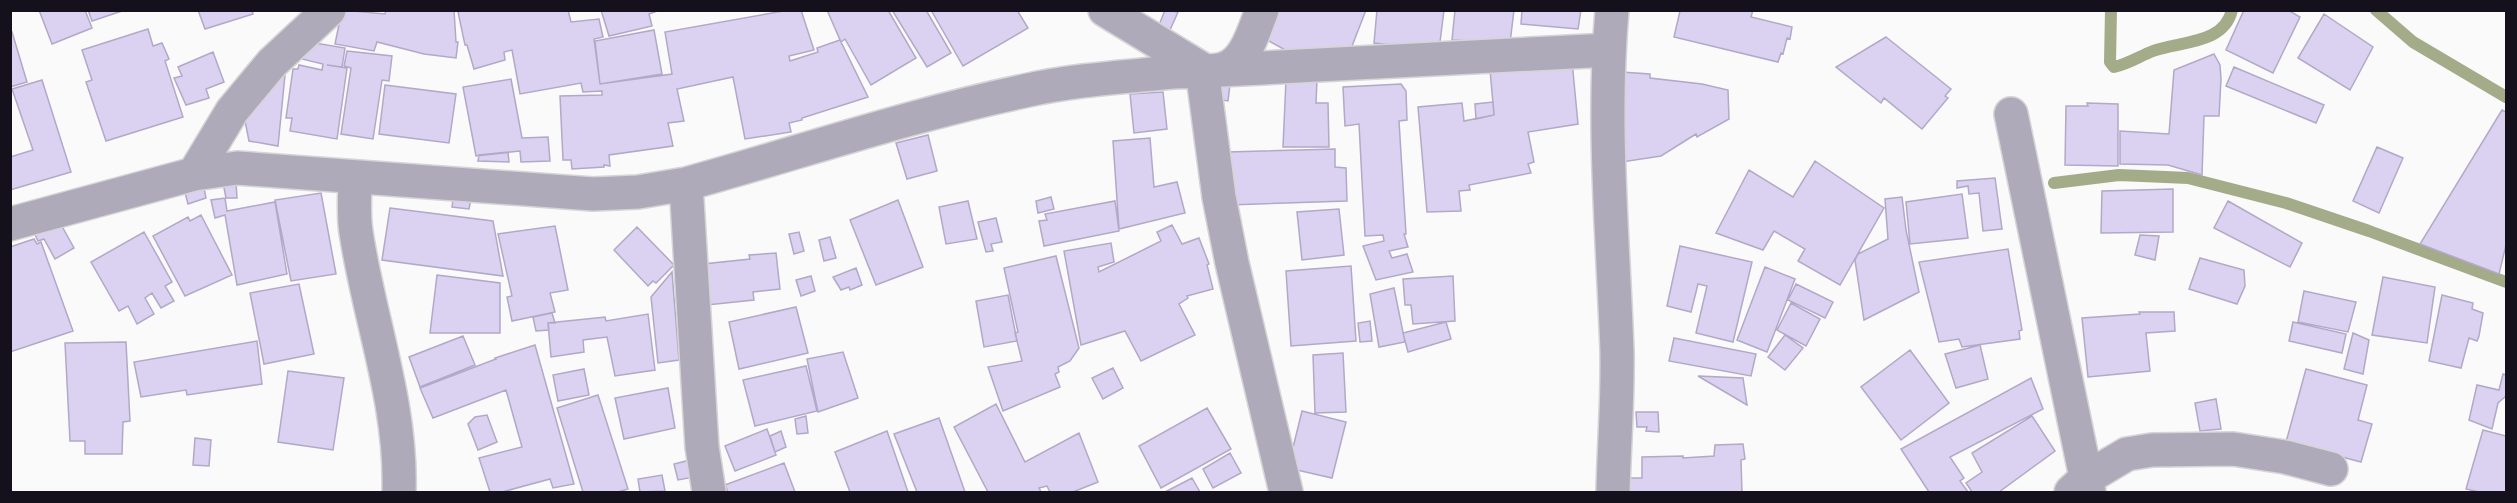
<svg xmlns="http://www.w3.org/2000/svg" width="2517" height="503" font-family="Karla,sans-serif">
	<rect width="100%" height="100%" fill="#fafafa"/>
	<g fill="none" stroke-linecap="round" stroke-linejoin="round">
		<path stroke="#a4ab89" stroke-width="12" d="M2111 10 2110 62 2114 67C2128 64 2140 56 2153 51 2179 41 2224 45 2232 10
			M2376 10 2413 42 2506 97
			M2054 183 2119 175 2188 178 2286 203 2369 231 2506 282"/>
	</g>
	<path fill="#dbd1f1" stroke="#b2a8c7" stroke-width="1.5" d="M39 10H85L92 28 52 44Z
		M88 10H125L92 21Z
		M198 10H252L253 14 205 29Z
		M342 10 385 14 386 10H454L456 42H458L456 58 424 54 377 42 374 51 335 44Z
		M463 10H568L571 22 599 19 603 37 594 39 600 84 672 74 665 32 789 10H801L814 50 789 56 790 61 818 52 817 48 840 40 868 97 802 118V120L789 123 791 132 745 139 733 77 677 89 684 121 668 123 673 146 609 155 610 166 604 165V167L572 169 571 160H563L560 96 602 95V91L583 92 581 83 520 94 512 50 504 52 505 60 474 69 467 45H465L458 12Z
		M601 10H660L649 14 652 26 609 36Z
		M827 10H888L916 58 871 85 845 39 841 42Z
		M892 10H926L951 53 927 67Z
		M931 10H1017L1028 28 963 66Z
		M1165 10 1178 12 1170 30 1159 25Z
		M1268 10H1366L1347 59 1300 58 1258 35Z
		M1377 10H1444L1439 50 1374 43Z
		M1455 10H1514L1510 43 1452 40Z
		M1522 10H1581L1578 29 1521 24Z
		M1677 10H1753L1751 17 1792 27 1790 39 1787 38 1783 54 1781 53 1778 62 1674 37 1680 11Z
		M2244 10H2288L2300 17 2273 73 2226 50Z
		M2324 14 2373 47 2350 90 2298 58Z
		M148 29 153 46 162 43 169 59 165 61 183 117 106 141 86 82 92 80 82 50Z
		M654 30 662 74 600 84 595 41Z
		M12 32 27 82 10 87V33Z
		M1886 37 1951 89 1945 96 1948 98 1922 129 1884 98 1881 103 1836 67Z
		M303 41 345 48 342 67 327 65 347 68 337 139 290 131 292 118H286L293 69H298L299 65 322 70 323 64 302 59Z
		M347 51 392 56 389 81 382 80 373 139 341 134 351 68 344 66Z
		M213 52 224 82 206 89 209 98 186 105 174 78 182 76 178 67Z
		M2214 54 2220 65 2221 79 2219 116H2204L2202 175 2168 165 2120 164V131L2169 134 2174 70Z
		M1572 61 1578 124 1528 132 1534 162 1528 164 1531 173 1469 185 1470 190 1459 191 1461 211 1427 212 1418 107 1462 103 1464 121 1494 115 1490 70Z
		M286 65 278 146 249 141 243 111Z
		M2234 67 2324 105 2316 123 2226 86Z
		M1621 72 1650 74V78L1702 84 1728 90 1729 119 1697 137 1696 134 1661 156 1622 162Z
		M511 79 522 138 548 137 550 161 521 162 520 151 476 156 463 87Z
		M42 80 71 172 10 190V157L33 150 12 89Z
		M1286 80H1317L1316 103H1328L1329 147H1283Z
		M1212 81 1230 84 1228 101 1210 98Z
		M1401 84 1406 91 1407 120 1399 121 1406 234H1404L1408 247 1389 251 1392 258 1407 254 1413 272 1376 280 1363 246 1384 241 1383 235 1365 236 1359 124 1345 126 1343 87Z
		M385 85 456 94 449 143 379 134Z
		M1163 92 1167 129 1134 133 1130 94Z
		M1493 102 1494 115 1476 119 1475 104Z
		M2087 103 2118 104V166L2065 165 2066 106H2088Z
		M2502 110 2506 112V245L2499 274 2420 244Z
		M928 135 937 171 907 179 896 143Z
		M1150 138 1154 187 1177 182 1185 213 1119 229 1113 141Z
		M2377 147 2403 158 2379 213 2353 201Z
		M1335 149V167L1346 168 1347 201 1229 205 1227 152Z
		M508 152 509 162 478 161 479 155Z
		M1815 161 1884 208 1840 285 1798 261 1805 249 1774 231 1763 250 1716 233 1749 170 1793 197Z
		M1995 178 2002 229 1983 231 1979 193 1969 194 1968 186 1957 188V181Z
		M236 182 237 198H226L223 183Z
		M203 183 206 198 188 204 183 185Z
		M2173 189V232L2101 233 2102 191Z
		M454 191 472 194 469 209 452 207Z
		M321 193 336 274 291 281 275 200Z
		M1962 194 1968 238 1910 244 1906 202Z
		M1051 197 1054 209 1038 213 1036 201Z
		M1902 197 1906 230 1919 292 1864 320 1855 260 1858 254 1888 239 1885 199Z
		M225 198 227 211 275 202 287 274 237 285 225 215 215 218 211 200Z
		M898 200 923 267 876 285 850 220Z
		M968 201 977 239 946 244 939 207Z
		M1115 201 1119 231 1044 246 1039 221 1047 220 1045 214Z
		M2228 201 2302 243 2290 267 2214 228Z
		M390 208 493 221 503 276 382 260Z
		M1339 209 1344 255 1302 260 1297 212Z
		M201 215 232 275 185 296 153 236 188 217 190 221Z
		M996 218 1002 242 991 244 993 251 986 252 978 222Z
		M59 221 74 248 55 259 44 239 38 241 32 228Z
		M1172 225 1182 244 1199 238 1209 264 1207 265 1213 289 1187 296 1188 298 1179 304 1195 335 1141 361 1125 331 1081 345 1064 251 1111 243 1114 262 1098 267 1099 272 1161 241 1157 232Z
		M555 226 568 290 550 293 555 312 512 321 507 297 512 296 498 234Z
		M637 227 674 265 656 283 653 281 648 286 614 250Z
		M144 232 172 282 165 286 174 301 161 308 152 293 145 298 154 314 137 324 128 306 119 311 91 262Z
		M799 232 804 251 794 254 789 234Z
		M2140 235 2159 236 2155 260 2135 255Z
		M830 237 836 258 824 261 819 240Z
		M34 239 37 244 41 242 73 331 10 352V247Z
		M1680 246 1752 262 1733 342 1696 333 1707 286 1698 284 1691 312 1667 306Z
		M2008 249 2022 330 2019 331 2020 339 1962 347 1959 339 1939 342 1919 262Z
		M776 253 780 289 753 292 754 300 707 305 703 264 750 259 749 255Z
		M1056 256 1079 348 1070 361 1058 367 1059 372 1055 374 1060 387 1003 411 988 367 1022 361 1015 333 1018 332 1004 268Z
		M2200 258 2244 270 2245 286 2237 304 2189 289Z
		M1351 266 1356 341 1291 346 1286 271Z
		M1765 267 1795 279 1767 352 1737 340Z
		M856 268 862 285 850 290 849 287 841 290 833 277Z
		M672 272 679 360 658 363 651 297Z
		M437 275 500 283V333H430Z
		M811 276 815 291 801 296 796 280Z
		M1453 276 1455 321 1413 324 1411 305H1405L1403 279Z
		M2383 277 2435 287 2427 343 2372 335Z
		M299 284 314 354 264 364 250 293Z
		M1796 284 1833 302 1825 318 1788 300Z
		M1394 288 1405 342 1379 347 1370 294Z
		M2304 291 2356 302 2348 332 2298 322Z
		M1008 295 1017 341 984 347 976 301Z
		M2442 295 2473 303 2472 309 2483 313 2479 336 2477 341 2469 338 2461 368 2429 361Z
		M1791 303 1820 319 1806 346 1777 330Z
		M796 307 808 353 739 369 729 322Z
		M2139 312H2174L2175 331 2146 333 2150 371 2088 377 2082 318 2140 314Z
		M552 313 555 323H548L549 330 536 331 533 317Z
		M648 314 655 370 615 376 607 337 583 340 584 352 551 357 548 323 605 317 606 321Z
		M1370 321 1372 341 1360 342 1358 323Z
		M1446 322 1451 339 1408 352 1403 333Z
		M2293 322 2346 334 2342 353 2289 341Z
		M2353 333 2369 340 2363 374 2344 369Z
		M1785 335 1803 348 1785 370 1768 357Z
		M463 336 475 365 420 387 409 357Z
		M1674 338 1756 354 1751 376 1669 361Z
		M257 341 262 384 187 395 186 390 141 397 134 362Z
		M126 342 130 421 123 422 122 454H85V441H70L65 343Z
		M535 345 574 484 553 488 550 479 502 492H490L479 458 522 447 506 390 433 418 420 388 496 359 495 358Z
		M1980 345 1988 379 1956 388 1945 354Z
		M1910 350 1949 403 1901 440 1861 387Z
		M843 352 858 398 818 412 807 359Z
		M1343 353 1346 412 1315 413 1313 355Z
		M806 366 817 411 755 426 743 380Z
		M1113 368 1123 388 1103 399 1092 378Z
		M584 369 589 395 558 401 553 375Z
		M2306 369 2367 385 2358 420 2372 424 2361 462 2286 442Z
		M288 371 344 378 333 450 278 442Z
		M2503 374 2506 375V396L2498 403 2492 429 2469 420 2477 385 2499 390Z
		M1698 376 1743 378 1747 405Z
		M2031 378 2043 409 1950 457 1964 478 1960 481 1968 492H1929L1901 449Z
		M668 388 675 428 624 439 615 398Z
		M598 395 628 489 618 492H583L557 408Z
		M2216 399 2221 429 2200 431 2195 403Z
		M996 404 1025 462 1079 433 1098 482 1073 492H1050L1047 486 1039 488 1041 492H988L954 427Z
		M1207 408 1231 449 1161 488 1139 446Z
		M1302 411 1346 422 1332 478 1288 468Z
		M1636 412H1658L1659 432 1646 431 1647 427H1637Z
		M487 415 497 442 478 450 468 424 475 417Z
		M806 416 808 433 797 434 795 419Z
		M2032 416 2055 451 1999 492H1972L1966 483 1982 472 1972 453Z
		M939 418 965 492H917L894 434Z
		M767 429 776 455 735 471 725 446Z
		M2483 430 2506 436V492H2479L2466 489Z
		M781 431 786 447 775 452 770 436Z
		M887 431 908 492H850L835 452Z
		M195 438 211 440 209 466 193 465Z
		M1743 444 1745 459 1741 460 1742 492H1629L1623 478H1642V457L1683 456V458L1714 456 1715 445Z
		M1230 453 1241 473 1213 488 1203 469Z
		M690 460 694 477 678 480 674 464Z
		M784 463 795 492H728L725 485Z
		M662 475 665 491 640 492 638 479Z
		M1192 478 1200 492H1165Z"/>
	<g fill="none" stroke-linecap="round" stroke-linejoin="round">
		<g stroke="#d5d5d6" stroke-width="36">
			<path id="minor" d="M1105 10 1202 69 1219 197 1232 263 1286 492
				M1612 10C1602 124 1613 238 1617 351 1618 398 1614 446 1613 492
				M1222 70 1609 50
				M2011 114 2089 492
				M194 174 232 111 272 63 329 10
				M355 177C355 195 353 214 356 232 369 319 402 403 399 492
				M686 184 702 447 709 492
				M10 224 194 174 237 168 593 194 638 192 686 184C798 153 910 115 1024 91 1073 80 1123 77 1173 72 1185 71 1214 72 1223 69 1246 63 1254 30 1262 10
				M2071 492 2085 479 2127 454 2152 450 2233 449 2285 457 2331 469"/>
		</g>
		<use href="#minor" stroke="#afaab9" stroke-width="33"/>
	</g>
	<rect width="2517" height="503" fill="none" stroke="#14111c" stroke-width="24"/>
</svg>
